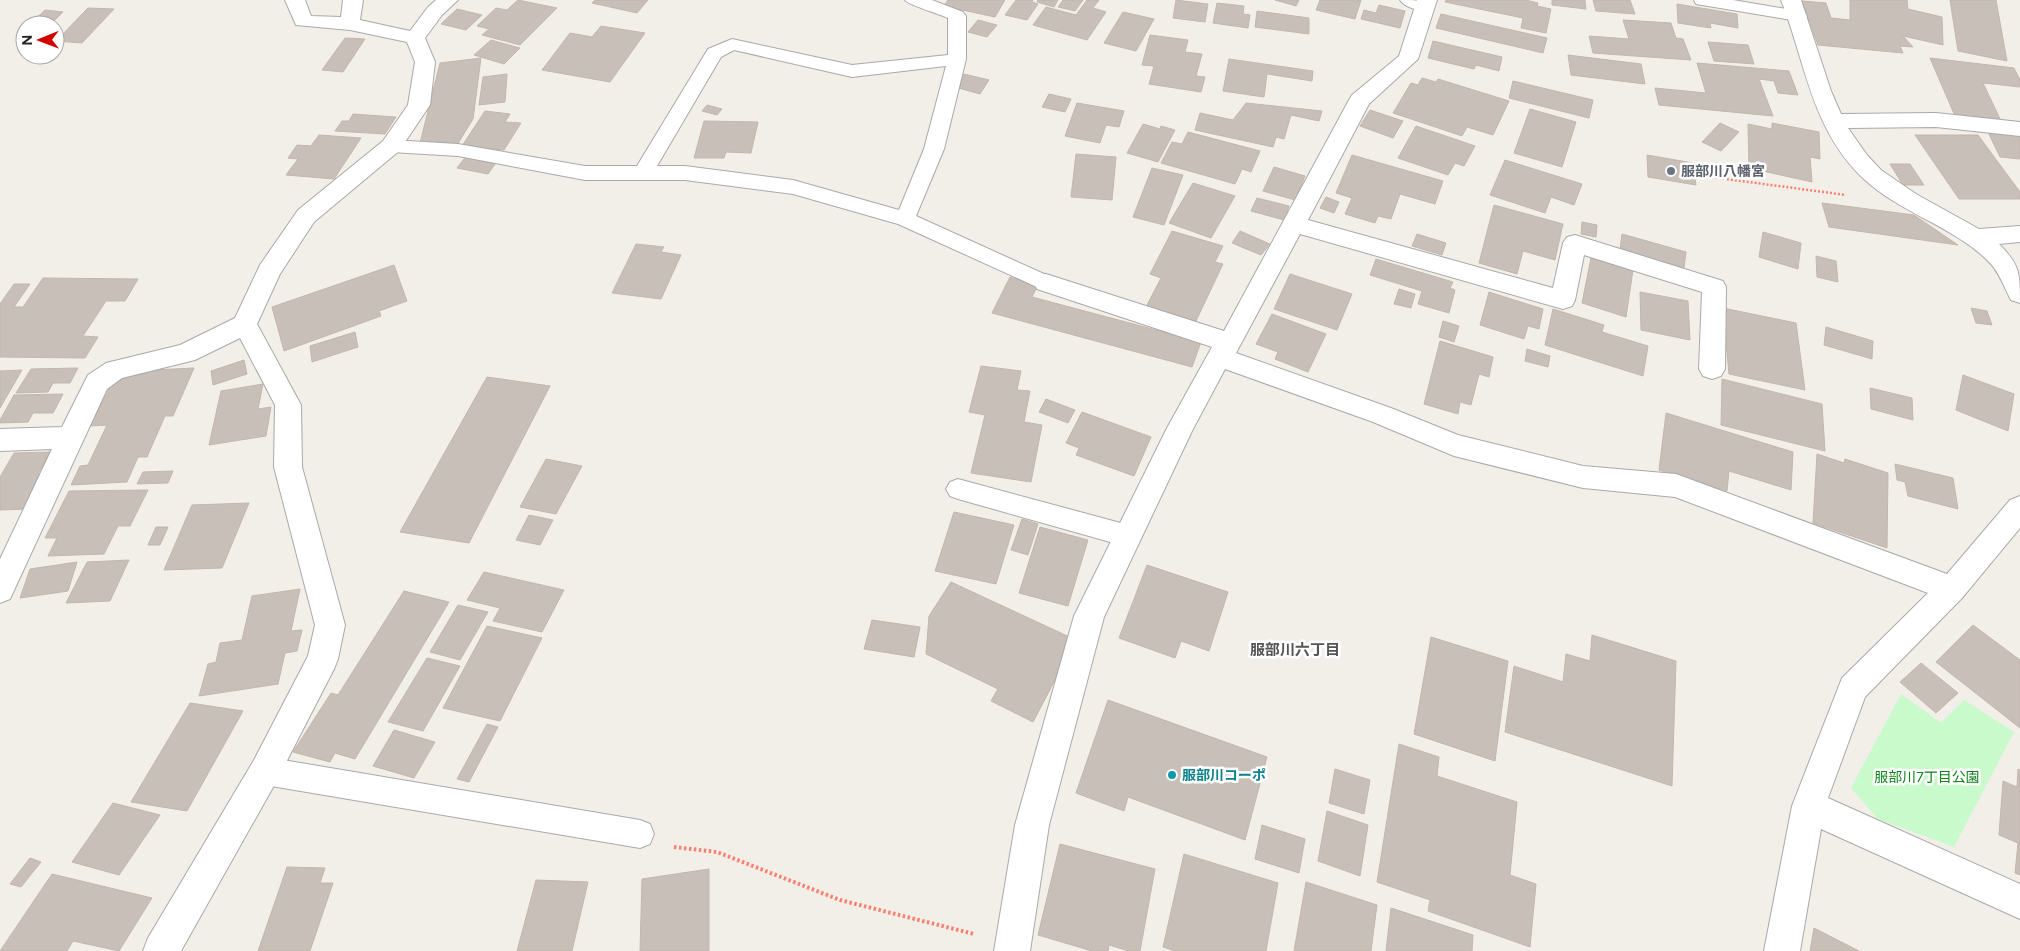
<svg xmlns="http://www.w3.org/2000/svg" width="2020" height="951" font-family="Figtree,'Noto Sans JP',sans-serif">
	<rect width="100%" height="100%" fill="#f2efe9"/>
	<path fill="#c8facc" d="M1901 694 1941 723 1964 700 2014 732 1954 847 1878 819 1851 788Z"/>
	<path fill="#c7bfb8" stroke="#c4b6ab" d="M518 0 557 8 520 45 482 35 489 29 477 26 496 8 507 10Z
		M595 0H648L637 13 592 3Z
		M948 0H1005L995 17 944 6Z
		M1016 0H1033L1032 2 1038 4 1027 20 1005 15Z
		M1038 0H1058L1054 7 1037 2Z
		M1063 0H1083L1075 11 1058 7Z
		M1087 0H1099L1093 8 1106 12 1087 40 1033 25 1046 7 1076 15Z
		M1176 0 1208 4 1205 22 1173 18Z
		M1275 0H1299L1296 6Z
		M1320 0H1361L1355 19 1316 10Z
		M1446 0H1526L1538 3 1537 6 1551 9 1546 33 1521 28 1523 18 1445 2Z
		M1552 0H1585L1586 9 1552 5Z
		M1593 0H1630L1635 14 1596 11Z
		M1850 0H1907L1908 9 1942 17 1943 45 1903 36 1913 47 1900 46 1903 53 1818 45 1802 1 1826 3 1831 18 1850 20Z
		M1950 0H1996L2007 61 1958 51Z
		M1217 3 1244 6 1243 14 1250 15 1248 28 1213 23Z
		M1677 4 1737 14 1738 28 1710 23 1711 28 1678 23Z
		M1379 5 1405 11 1400 28 1361 19 1364 10 1376 13Z
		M88 8 114 9 82 43 56 41Z
		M457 9 482 15 466 30 441 24Z
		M45 10 63 12 50 25H29Z
		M1257 11 1309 18V34L1255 27Z
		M1123 12 1154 19 1136 51 1104 43Z
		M1441 14 1547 38 1543 53 1436 28Z
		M978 20 997 25 987 37 968 32Z
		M1623 20 1671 23 1676 38 1683 39 1691 60 1593 53 1589 36 1629 39Z
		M601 26 645 33 610 82 542 70 570 33 592 37Z
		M1150 35 1188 40 1185 52 1202 54 1196 76 1205 77 1201 92 1149 84 1154 66 1142 65Z
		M345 38 365 39 343 72 322 70Z
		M491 40 520 48 504 64 474 55Z
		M1433 41 1502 57 1499 71 1476 65 1474 69 1428 58Z
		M1708 42 1748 45 1754 64 1714 61Z
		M1568 55 1641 64 1645 84 1571 75Z
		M481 58 473 119 457 145 420 143 440 63Z
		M1930 58 2014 68 2020 80V87L1983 83 2001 121 1955 116Z
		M1229 59 1313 71 1312 81 1267 74 1264 97 1223 91Z
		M1697 63 1789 71 1798 95 1778 93 1774 81 1759 79 1773 116 1659 105 1655 88 1706 93Z
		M507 74 505 102 479 105 483 77Z
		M964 74 989 80 980 94 955 87Z
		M1422 78 1436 82 1438 79 1509 101 1493 135 1467 127 1462 136 1393 113 1411 83 1418 85Z
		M1513 81 1593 100 1589 118 1509 98Z
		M1049 94 1071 99 1065 112 1042 107Z
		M1077 103 1124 111 1119 127 1106 125 1100 143 1065 136Z
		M1246 103 1322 111 1319 121 1291 115 1284 139 1276 137 1273 147 1195 130 1200 113 1233 120Z
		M707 105 722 109 717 115 702 111Z
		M1530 109 1576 122 1562 167 1514 153Z
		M1370 110 1403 121 1393 138 1360 126Z
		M485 111 510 114 505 122 521 123 504 150 462 146Z
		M353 114 396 117 385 134 335 131 342 121H349Z
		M704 121 758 122 751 153 726 152 724 158H694Z
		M1720 123 1739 132 1721 151 1702 142Z
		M1772 123 1819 132 1820 159 1810 157 1812 182 1749 168 1748 124 1772 129Z
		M1143 124 1160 129 1161 126 1175 130 1158 162 1127 153Z
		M1416 126 1475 146 1464 166 1455 163 1448 175 1398 158Z
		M1987 130 2020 133V159L2000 157Z
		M1188 132 1260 151 1251 172 1242 169 1235 184 1161 163 1172 142 1182 144Z
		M319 135 361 138 334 179 286 175 298 159 288 158 297 145 311 146Z
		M1915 135H1978L2020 192V199H1959Z
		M1076 154 1116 157 1112 200 1071 197Z
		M467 155 498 160 488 174 457 168Z
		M1352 155 1443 181 1435 204 1400 194 1391 219 1378 216 1375 223 1345 214 1352 198 1336 193Z
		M1647 155 1693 163 1696 185 1648 177Z
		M1505 160 1582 184 1574 205 1551 197 1545 213 1490 195Z
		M1890 164H1910L1924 185H1903Z
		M1274 167 1305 176 1295 200 1263 191Z
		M1152 168 1183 175 1164 225 1133 217Z
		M1193 183 1235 196 1211 238 1169 223Z
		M1326 197 1339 202 1334 213 1320 208Z
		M1257 198 1289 206 1284 220 1251 211Z
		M1822 203 1914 215 1958 245 1829 227Z
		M1494 205 1563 224 1555 260 1523 251 1517 274 1479 263Z
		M1582 222 1597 225 1596 237 1581 234Z
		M1172 231 1223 246 1215 262 1223 264 1195 323 1146 307 1161 278 1150 274Z
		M1240 231 1270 244 1261 255 1232 243Z
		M1763 232 1801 243 1798 269 1759 257Z
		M1417 234 1446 243 1442 255 1412 246Z
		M1622 234 1686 252 1684 268 1620 250Z
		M636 244 664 247 661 252 681 255 661 299 612 293Z
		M1816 256 1836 261 1838 282 1817 277Z
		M1591 258 1633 270 1626 317 1582 303Z
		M1376 259 1453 282 1450 288 1455 290 1449 313 1418 304 1422 291 1370 275Z
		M394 265 407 301 379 311 381 316 284 351 272 307Z
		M1290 274 1352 294 1337 330 1274 309Z
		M1010 277 1038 285 1032 297 1201 342 1192 367 992 313Z
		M43 278 138 279 125 301H106L83 336 98 337 85 358 0 357V304L14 284H30L14 307H23Z
		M1399 289 1415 294 1411 308 1394 304Z
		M1489 292 1543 309 1539 329 1528 326 1524 339 1480 325Z
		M1640 292 1688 301 1690 340 1641 330Z
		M1723 308 1796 323 1805 390 1729 374Z
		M1971 308 1987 311 1992 325 1976 323Z
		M1553 309 1604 325 1602 332 1648 346 1643 376 1545 345Z
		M1272 314 1326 334 1308 372 1275 359 1278 352 1256 344Z
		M1443 321 1459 326 1454 342 1439 337Z
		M1826 327 1873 341 1872 359 1824 345Z
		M355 332 358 347 312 362 310 346Z
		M1440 341 1493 357 1489 377 1479 374 1471 405 1460 402 1458 414 1424 404Z
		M1527 349 1550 356 1548 367 1525 361Z
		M244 360 247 374 213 385 211 371Z
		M981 366 1021 371 1017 390 1030 391 1024 422 1042 425 1031 482 971 473 985 415 969 412Z
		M78 368 70 383H53L48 392 16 393 31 369Z
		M194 368 173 416H165L147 457H138L127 482 71 485 80 466 88 465 107 425 90 426 109 389 133 371Z
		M22 370 0 408V371Z
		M1963 375 2014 394 2008 431 1956 410Z
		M487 377 550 386 469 543 400 532Z
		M1722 379 1822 404 1825 451 1721 425Z
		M263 384 258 409 271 407 266 436 209 445 221 391Z
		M1870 388 1912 398 1913 420 1871 409Z
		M63 394 53 413H33L28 422 0 423V420L14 395Z
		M1046 399 1075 410 1068 423 1039 412Z
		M1082 412 1151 437 1134 476 1076 455 1079 448 1066 443Z
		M1666 413 1793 452 1791 490 1729 471 1727 491 1659 470Z
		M50 452 38 474H46L28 509 0 510V477L14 453Z
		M1817 454 1844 463 1845 459 1888 473 1887 548 1813 523Z
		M546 459 582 466 556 514 520 507Z
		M1895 464 1953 478 1958 509 1908 496 1905 482 1897 480Z
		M173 471 168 483 137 484 143 472Z
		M148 490 130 526H118L104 554 48 556 57 538H45L69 491Z
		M249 503 222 568 164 570 192 505Z
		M954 512 1014 525 996 584 935 571Z
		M529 515 553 520 540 545 516 540Z
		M1022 519 1038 524 1028 555 1011 550Z
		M156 527H168L160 545H148Z
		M1040 527 1088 540 1068 606 1019 593Z
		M129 560 110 601 66 603 87 562Z
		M77 562 68 591 20 598 30 569Z
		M1147 565 1228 592 1209 651 1181 641 1175 658 1119 638Z
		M484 572 564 590 542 632 493 621 500 608 467 600Z
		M951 582 1076 640 1033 722 991 701 998 689 926 654 929 616Z
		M300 589 291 631 302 630 297 651 285 653 278 684 199 696 208 664 216 662 220 643 242 640 252 596Z
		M404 591 449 602 355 759 335 753 330 762 293 752 331 693 338 695Z
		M458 605 488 612 460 660 430 652Z
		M872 620 920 627 914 657 864 649Z
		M1973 625 2020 660V728L1936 662Z
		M487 626 542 638 500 721 443 708Z
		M1592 635 1676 661 1672 786 1505 732 1514 666 1563 682 1566 654 1590 661Z
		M1431 637 1508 661 1495 761 1414 734Z
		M427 658 460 666 423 731 388 722Z
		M1921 663 1958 693 1936 713 1900 682Z
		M1108 700 1267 757 1245 840 1128 797 1124 811 1076 793Z
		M190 703 243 711 187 811 131 802Z
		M487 724 498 727 469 782 457 779Z
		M394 730 435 742 414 778 373 766Z
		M1399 744 1439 757 1437 776 1517 802 1510 875 1536 884 1530 947 1428 911 1430 900 1377 882Z
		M1335 769 1370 780 1364 814 1329 803Z
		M2018 769 2020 770V875L2015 873 2018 843 1999 835 2003 781 2017 787Z
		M113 803 160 815 119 875 72 862Z
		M1327 811 1368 825 1360 876 1318 861Z
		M1262 825 1305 839 1299 873 1255 859Z
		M1060 844 1155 869 1140 951H1129L1109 945 1108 951H1092L1038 935Z
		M1184 854 1278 883 1266 951H1175L1163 947Z
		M30 858 41 862 21 887 10 884Z
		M287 867 325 868 320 883H333L310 951H258Z
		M709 869V951H640L642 879Z
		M52 874 152 898 119 951 73 941 67 951H0Z
		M536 880 588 882 572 951H517Z
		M1306 882 1377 905 1371 951H1294Z
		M1391 908 1473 935 1472 951H1386Z
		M1814 928 1859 951H1810Z"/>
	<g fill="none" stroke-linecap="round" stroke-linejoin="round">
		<g stroke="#a9a9a9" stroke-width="2">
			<path id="service" d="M905 0H932L963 12 966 16V59L944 149 916 216 1053 278 1056 283 1053 288 1046 291 1039 288 898 224 793 194 685 180H585L458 156 391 152 384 150 381 146 384 142 391 140 458 144 585 166H637L708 49 732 39 852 65 948 55V18C940 14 908 5 905 0ZM734 50 852 77 946 66 924 149 899 210 793 180 685 166H657L721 57Z
				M1400 0C1410 0 1427 0 1433 6L1431 10C1422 12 1405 8 1400 0Z
				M1694 0H1733L1798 11 1804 12 1807 16 1804 20 1798 21 1696 4Z
				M958 479 1128 525 1137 529 1140 536 1137 543 1128 547 958 499 950 496 946 489 950 482Z
				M265 757 640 820 650 824 654 834 650 844 640 848 265 785 255 781 251 771 255 761Z"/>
		</g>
		<g stroke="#a9a9a9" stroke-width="2">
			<path id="minor" d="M285 0H305L311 16 341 17 343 0H363L360 20 410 31 428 7 436 0H458L442 15 425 38 435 62 430 105 399 151 314 222 280 274 257 324 301 405 302 467 345 625 338 659 334 669 276 782 181 951H143L148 938 254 760 308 656 315 625 274 467 275 405 240 338 195 360 122 378 107 389 10 599 0 603V559L52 449 0 451V429L62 427 88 375 106 363 180 345 235 318 260 265 298 210 383 141 408 105 415 62 407 42 350 30 296 25Z
				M1417 0H1437L1418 59 1369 104 1308 220 1553 288 1563 243 1567 237 1575 235 1723 281 1726 287 1725 369 1721 376 1712 379 1703 376 1699 369 1702 292 1584 255 1575 300 1572 306 1563 309 1300 234 1236 353 1391 408 1458 435 1583 466 1676 474 1947 574 2010 500 2020 496V528L1962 598 1865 697 1828 798 2020 884V919L1821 829 1800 951H1764L1792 806 1842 678 1928 593 1675 497 1583 488 1454 456 1373 422 1225 369 1192 431 1104 617 1049 825 1030 951H994L1015 825 1074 616 1167 428 1212 347 1037 289 1034 283 1037 277 1046 274 1224 331 1349 100 1352 95 1399 56Z
				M1781 0H1801L1831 91 1841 114 1936 113 2020 122V136L1936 127 1848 128 1867 155 1881 170 1916 194 1979 229 2020 226V242L1999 244C2020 265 2020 273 2020 303L2011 300C2005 289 2000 274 1991 264 1956 227 1902 214 1865 180 1811 130 1806 63 1781 0Z"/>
		</g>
		<path stroke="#fa8072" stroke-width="2.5" stroke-dasharray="2 2" stroke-linecap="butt" d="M1711 177 1846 195"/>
		<path stroke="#fa8072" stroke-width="4" stroke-dasharray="2.5 2.5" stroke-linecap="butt" d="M674 847 717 852 840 900 974 934"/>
		<use href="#service" fill="#fff" fill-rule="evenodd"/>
		<use href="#minor" fill="#fff" fill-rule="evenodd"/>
	</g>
	<circle fill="#6b7280" stroke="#fff" stroke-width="2" cx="1671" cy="171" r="5"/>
	<circle fill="#0f9aa8" stroke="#fff" stroke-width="2" cx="1172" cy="775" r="5"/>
	<g text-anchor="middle" stroke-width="5" stroke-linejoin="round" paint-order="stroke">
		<g font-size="14" font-weight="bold" fill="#5b616d" stroke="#fff" text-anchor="start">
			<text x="1681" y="176">服部川八幡宮</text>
		</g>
		<g font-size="14" font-weight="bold" fill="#0d838f" stroke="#fff" text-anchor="start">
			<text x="1182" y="780">服部川コーポ</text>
		</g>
		<g font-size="14" fill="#0c8416" stroke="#fff">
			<text x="1927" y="782">服部川7丁目公園</text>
		</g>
		<g font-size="15" font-weight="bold" fill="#555" stroke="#fff">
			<text x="1295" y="655">服部川六丁目</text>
		</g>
	</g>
	<g transform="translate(40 40) rotate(269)"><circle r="24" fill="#ffffff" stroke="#a7a7a7"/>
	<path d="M0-4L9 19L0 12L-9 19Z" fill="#d40000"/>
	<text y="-8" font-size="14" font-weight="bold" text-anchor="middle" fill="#222222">N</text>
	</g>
</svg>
